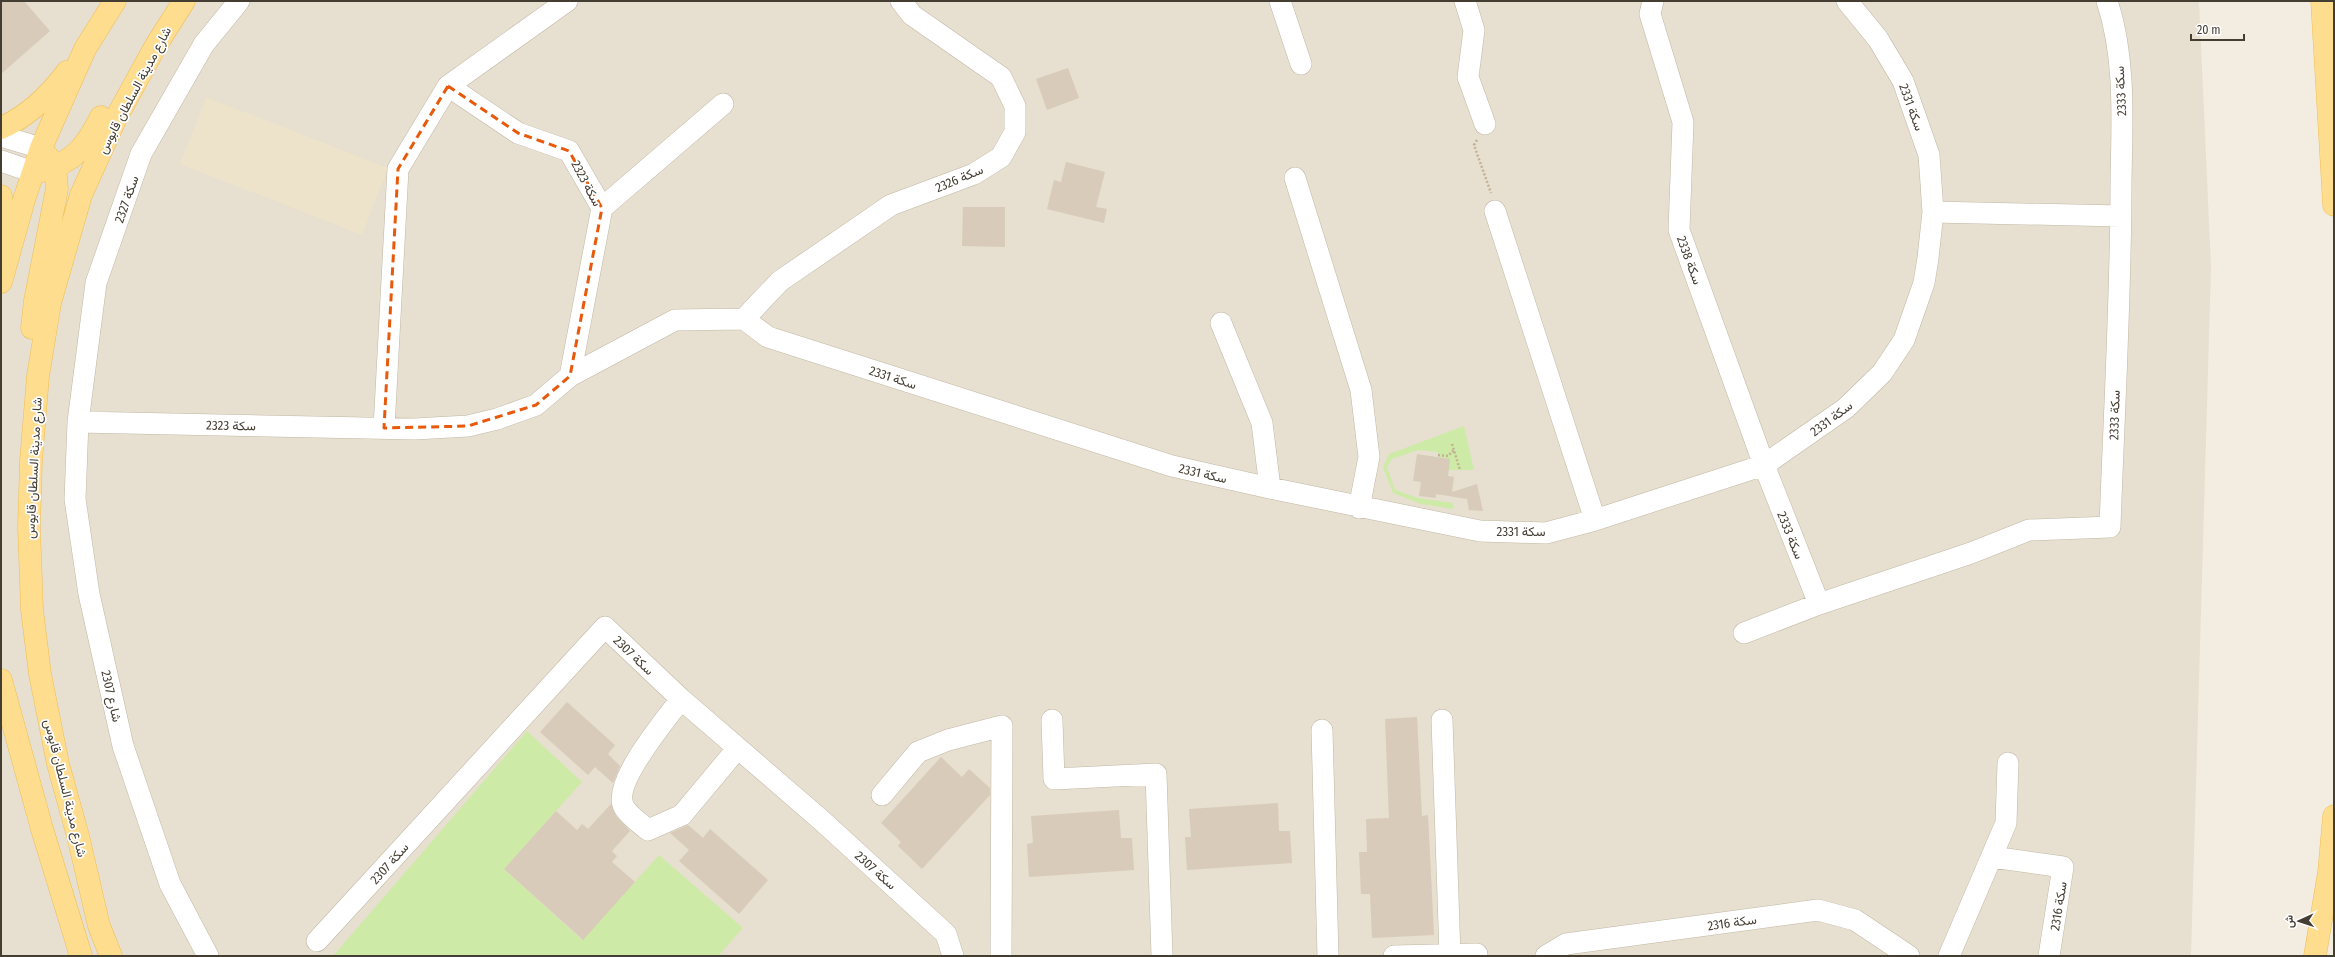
<svg xmlns="http://www.w3.org/2000/svg" width="2335" height="957" font-family="'Fira Sans Condensed',Vazirmatn,sans-serif">
	<rect width="100%" height="100%" fill="#f3ede1"/>
	<path fill="#e7dfcf" d="M1 1H2199L2211 267 2191 956H1Z"/>
	<path fill="#ede3ca" d="M206 97 388 168 362 235 180 164Z"/>
	<path fill="#cdeba6" d="M1464 426 1474 470H1447L1448 461 1446 458 1438 457V452L1418 450 1392 459 1387 467 1395 490 1418 498 1453 503V509L1421 504 1393 493 1383 467 1389 454Z
		M527 731 582 782 504 869 582 940 659 855 743 928 718 956H333Z"/>
	<path fill="#d8cbb9" d="M1 1H24L50 31 1 74Z
		M1068 68 1079 98 1047 110 1036 79Z
		M1066 162 1105 172 1096 207 1107 209 1104 223 1047 209 1054 180 1061 182Z
		M963 207H1005V247L962 246Z
		M1417 454 1450 459 1448 476 1454 477 1452 492 1477 484 1483 511 1469 510 1467 499 1436 494V498L1419 496 1421 482 1413 481Z
		M567 702 615 745 608 754 620 766 613 783 595 767 588 775 540 732Z
		M1417 717 1422 816 1428 815 1434 935 1372 938 1370 894H1361L1359 852H1367L1366 819 1389 818 1385 719Z
		M941 757 962 777 969 769 990 788V795L922 869 898 846 901 842 881 823Z
		M1278 803 1279 831H1290L1292 863 1187 870 1185 837H1191L1189 809Z
		M611 804 616 816 630 831 612 851 617 856 612 862 635 882 583 940 504 869 556 811 577 830 582 824 588 829Z
		M1119 810 1121 838H1132L1134 870 1029 877 1027 844 1033 843 1031 816Z
		M688 825 703 838 710 829 768 880 739 914 679 861 689 850 670 833Z"/>
	<g fill="none" stroke-linecap="round" stroke-linejoin="round">
		<g stroke="#c1b8a6" stroke-width="22">
			<path id="minor" d="M1280 1 1301 64
				M1465 1 1474 30 1468 77 1485 124
				M1653 1 1650 14 1683 122 1679 230 1764 465 1819 604
				M448 86 518 133 569 151 602 208 570 376
				M1 136 41 148
				M1 161 33 172
				M1295 178 1361 390 1369 457 1359 508
				M602 208 723 104
				M1495 211 1595 520
				M1933 212 2121 216
				M744 319 768 337 1172 466 1270 488 1480 531 1546 533 1595 520 1764 465 1846 408 1882 373 1904 340 1924 283 1928 258 1933 212 1929 155 1903 81 1878 39 1847 1
				M744 319 780 281 891 205 974 174 1001 157 1015 132V106L1001 77 912 15 901 1
				M1221 323 1262 423 1270 488
				M78 422 415 429 468 426 497 419 536 405 570 376 675 320 744 319
				M384 428 398 169 448 86 567 1
				M1744 633 1819 604 1971 553 2029 530 2110 527C2114 412 2121 297 2121 182 2122 122 2126 58 2107 1
				M681 699C666 719 611 784 624 807 628 815 641 824 648 830L682 815 737 749
				M1052 720 1054 779 1156 774 1162 956
				M1442 720 1450 955
				M1322 730 1328 956
				M882 795 918 752 948 740 1002 726 1001 956
				M1992 857 2063 867 2049 956
				M317 941 605 627 681 699 820 819 946 934 953 956
				M208 956 170 884 123 746 89 594 75 499 78 422 96 283 141 154 204 44 239 1
				M1394 956 1477 954
				M1546 956 1566 944 1818 910 1855 920 1909 956
				M1949 956 2006 823 2008 763"/>
		</g>
		<g stroke="#eebe54" stroke-width="23">
			<path id="major" d="M2322 1 2334 205
				M1 128C29 116 49 96 67 72
				M42 171C75 162 87 145 101 117
				M1 196 3 217 1 247
				M1 282 24 200 41 148 85 49 115 1
				M32 328 35 301 57 189 55 166 41 148
				M1 680 42 829 81 956
				M111 956 99 926 78 836 58 764 40 674 32 610 29 527 31 461 38 376 50 303 81 195 115 120 155 47 184 1
				M2315 956 2329 872 2334 816"/>
		</g>
		<path stroke="#c2b193" stroke-width="2.5" stroke-dasharray="2 2" stroke-linecap="butt" d="M1477 140 1474 145 1491 193
			M1452 444 1460 470
			M1438 455 1448 456 1454 450"/>
		<use href="#minor" stroke="#fff" stroke-width="21"/>
		<use href="#major" stroke="#ffdd8e" stroke-width="22"/>
	</g>
	<path fill="none" stroke="#e8590c" stroke-width="3" stroke-dasharray="8 5" stroke-linejoin="round" d="M448 86 518 133 569 151 602 208 570 376 536 405 468 426 384 428 398 169Z"/>
	<g text-anchor="middle" stroke-width="3.5" stroke-linejoin="round" paint-order="stroke">
		<g font-size="13" fill="#443d32" stroke="#fff">
			<text transform="translate(134 90) rotate(-62)" y="5">شارع مدينة السلطان قابوس</text>
			<text transform="translate(2120 91) rotate(-93)" y="5">سكة 2333</text>
			<text transform="translate(1912 107) rotate(70)" y="5">سكة 2331</text>
			<text transform="translate(959 178) rotate(-23)" y="5">سكة 2326</text>
			<text transform="translate(587 183) rotate(62)" y="5">سكة 2323</text>
			<text transform="translate(126 199) rotate(-71)" y="5">سكة 2327</text>
			<text transform="translate(1690 260) rotate(70)" y="5">سكة 2338</text>
			<text transform="translate(893 377) rotate(18)" y="5">سكة 2331</text>
			<text transform="translate(2114 415) rotate(-88)" y="5">سكة 2333</text>
			<text transform="translate(1831 418) rotate(-37)" y="5">سكة 2331</text>
			<text transform="translate(231 425) rotate(1)" y="5">سكة 2323</text>
			<text transform="translate(33 468) rotate(-87)" y="5">شارع مدينة السلطان قابوس</text>
			<text transform="translate(1203 473) rotate(13)" y="5">سكة 2331</text>
			<text x="1521" y="536">سكة 2331</text>
			<text transform="translate(1791 535) rotate(68)" y="5">سكة 2333</text>
			<text transform="translate(634 655) rotate(44)" y="5">سكة 2307</text>
			<text transform="translate(112 696) rotate(77)" y="5">2307 شارع</text>
			<text transform="translate(66 788) rotate(76)" y="5">شارع مدينة السلطان قابوس</text>
			<text transform="translate(389 863) rotate(-48)" y="5">سكة 2307</text>
			<text transform="translate(876 870) rotate(42)" y="5">سكة 2307</text>
			<text transform="translate(2058 906) rotate(-81)" y="5">2316 سكة</text>
			<text transform="translate(1732 922) rotate(-8)" y="5">2316 سكة</text>
		</g>
	</g>
	<rect width="2335" height="957" fill="none" stroke="#443d32" stroke-width="4"/>
	<g transform="translate(2299 921) rotate(267)" stroke="#ffffff" stroke-width="3" paint-order="stroke">
	<path d="M0-3L7 15L0 10L-7 15Z" fill="#443d32"/>
	<text y="-6" font-size="11" font-weight="bold" text-anchor="middle" fill="#443d32">ش</text>
	</g>
	<path d="M2191 34v6h53v-6" fill="none" stroke="#443d32" stroke-width="2"/>
	<text x="2197" y="34" font-size="12" fill="#443d32" stroke="#ffffff" stroke-width="3" paint-order="stroke">20 m</text>
</svg>
